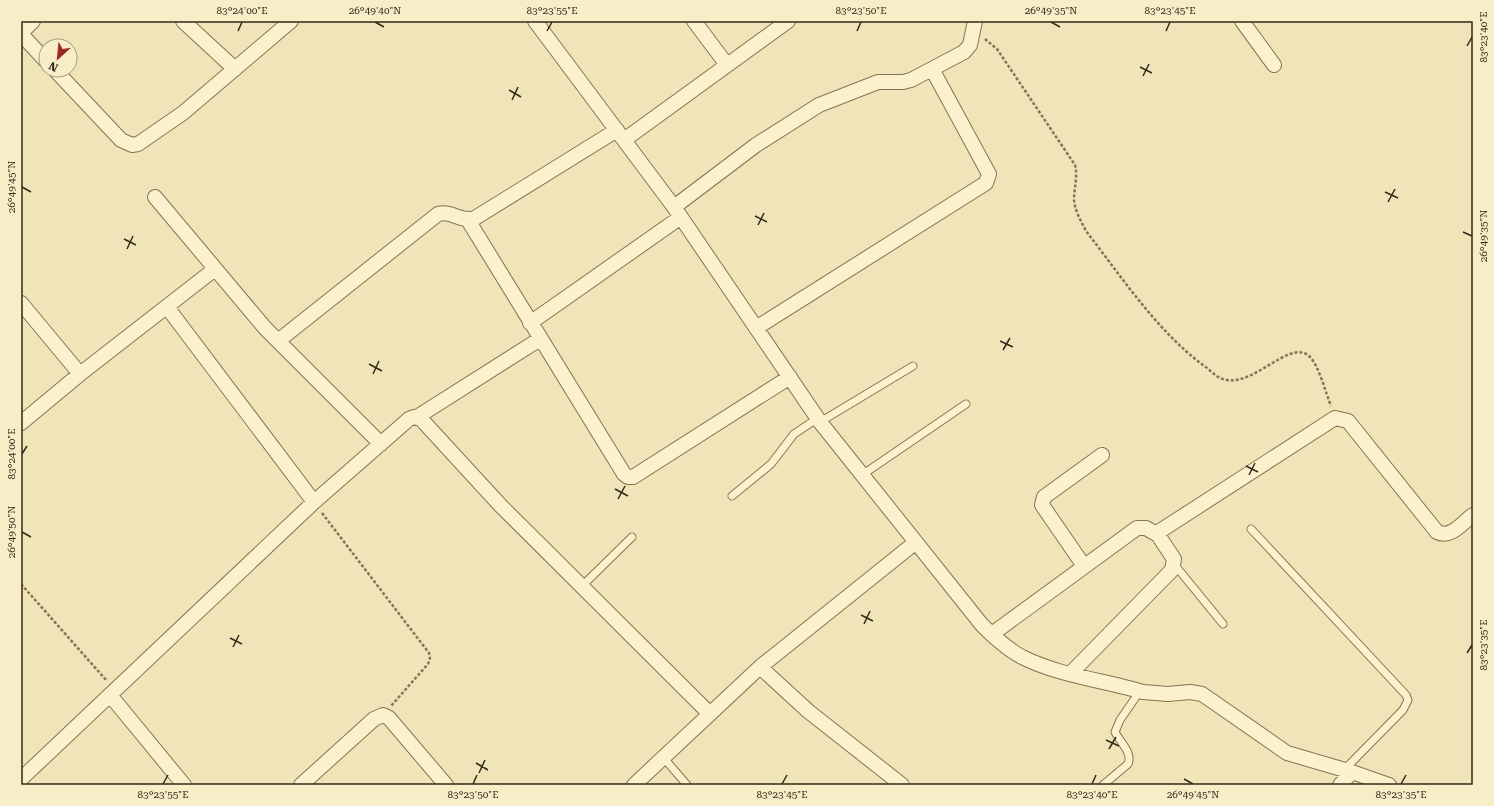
<svg xmlns="http://www.w3.org/2000/svg" width="1494" height="806" font-family="'Roboto Serif',serif">
	<rect width="100%" height="100%" fill="#f0e5b8"/>
	<g fill="none" stroke-linecap="round" stroke-linejoin="round">
		<g stroke="#877353" stroke-width="9">
			<path id="lane" d="M820 422 913 366
				M862 475 966 404
				M732 496 771 464 794 434 818 418
				M1251 529 1406 695 1408 700 1403 710 1344 770
				M1174 564 1223 624
				M582 586 632 537
				M663 757 687 785
				M1103 785 1128 764C1133 753 1120 742 1115 732L1120 720 1140 691"/>
		</g>
		<g stroke="#877353" stroke-width="16">
			<path id="street" d="M183 21 235 69
				M535 21 674 207 820 422 982 625C994 637 1007 649 1022 657 1060 676 1103 680 1143 692L1168 694 1190 692 1202 694 1287 753 1352 772 1389 785
				M694 21 727 65
				M1242 21 1274 65
				M21 33 33 21
				M21 34 46 61
				M55 70 121 140 132 145 138 144 183 113 291 21
				M624 140 788 21
				M155 197 265 328 381 444
				M674 207 756 145 819 105 878 82H903L911 80 964 52 970 45 975 21
				M468 220 624 474 628 477H633L790 377
				M21 303 80 374
				M167 307 314 502
				M530 323 681 217
				M756 328 986 183 989 174 932 69
				M278 341 438 214C452 210 461 223 475 218L617 130
				M417 417 540 339
				M21 423 80 374 215 269
				M1084 566 1042 505 1044 497 1102 455
				M992 634 1137 528H1146L1158 535
				M760 667 808 711 902 785
				M1070 674 1172 570 1174 559 1158 535 1160 531 1335 418 1348 421 1437 532C1451 539 1462 523 1473 515
				M110 695 184 785
				M21 779 314 502 409 419 414 417 421 419 500 505 710 714
				M301 785 374 719 383 715 389 718 446 785
				M634 785 760 667 916 542
				M1340 785 1352 772"/>
		</g>
		<path stroke="#877353" stroke-width="2.5" stroke-dasharray="3 2" stroke-linecap="butt" d="M985 39 997 49 1075 165C1078 177 1074 188 1074 200 1075 211 1081 221 1086 231 1121 276 1157 331 1203 365 1209 369 1214 375 1220 378 1251 392 1288 338 1309 356 1319 365 1326 394 1331 406
			M322 513 429 653 430 658 428 664 391 706
			M21 584 107 681"/>
		<use href="#lane" stroke="#fbf1cc" stroke-width="7"/>
		<use href="#street" stroke="#fbf1cc" stroke-width="14"/>
	</g>
	<path fill="none" stroke="#352919" stroke-width="1.5" d="M375 22 384 27M1051 22 1060 27M238 31 242 22M547 31 552 22M857 31 861 22M1166 31 1170 22M1467 46 1472 37M1140 67 1152 73M1143 76 1149 64M509 90 521 97M512 100 518 87M22 187 31 192M1385 192 1398 198M1388 202 1395 189M755 216 767 222M758 225 764 213M1463 232 1472 236M124 239 136 245M127 249 133 236M1000 341 1013 347M1003 350 1010 338M369 364 382 371M373 374 379 361M22 454 27 446M1246 466 1258 472M1249 475 1255 463M615 489 628 496M618 499 625 486M22 532 31 537M861 615 873 621M864 624 870 611M230 638 242 644M233 647 239 635M1467 653 1472 645M1106 740 1119 746M1109 749 1116 737M476 763 488 770M479 773 485 760M1184 779 1193 784M163 784 168 775M473 784 477 775M782 784 787 775M1092 784 1096 775M1401 784 1406 775"/>
	<rect width="1494" height="806" fill="none" stroke="#f7eec8" stroke-width="44"/>
	<g transform="translate(58 58) rotate(207)"><circle r="19" fill="#f7eec8" stroke="#a99f82"/>
	<path d="M0-3L7 15L0 10L-7 15Z" fill="#9a291f"/>
	<text y="-6" font-size="11" font-weight="bold" text-anchor="middle" fill="#352919">N</text>
	</g>
	<rect x="22" y="22" width="1450" height="762" fill="none" stroke="#352919" stroke-width="1.5"/>
	<g font-size="10" text-anchor="middle" fill="#352919">
		<text x="242" y="14">83°24'00"E</text>
		<text x="375" y="14">26°49'40"N</text>
		<text x="552" y="14">83°23'55"E</text>
		<text x="861" y="14">83°23'50"E</text>
		<text x="1051" y="14">26°49'35"N</text>
		<text x="1170" y="14">83°23'45"E</text>
		<text transform="translate(1483 37) rotate(-90)" y="4">83°23'40"E</text>
		<text transform="translate(11 187) rotate(-90)" y="4">26°49'45"N</text>
		<text transform="translate(1483 236) rotate(-90)" y="4">26°49'35"N</text>
		<text transform="translate(11 454) rotate(-90)" y="4">83°24'00"E</text>
		<text transform="translate(11 532) rotate(-90)" y="4">26°49'50"N</text>
		<text transform="translate(1483 645) rotate(-90)" y="4">83°23'35"E</text>
		<text x="163" y="798">83°23'55"E</text>
		<text x="473" y="798">83°23'50"E</text>
		<text x="782" y="798">83°23'45"E</text>
		<text x="1092" y="798">83°23'40"E</text>
		<text x="1193" y="798">26°49'45"N</text>
		<text x="1401" y="798">83°23'35"E</text>
	</g>
</svg>
